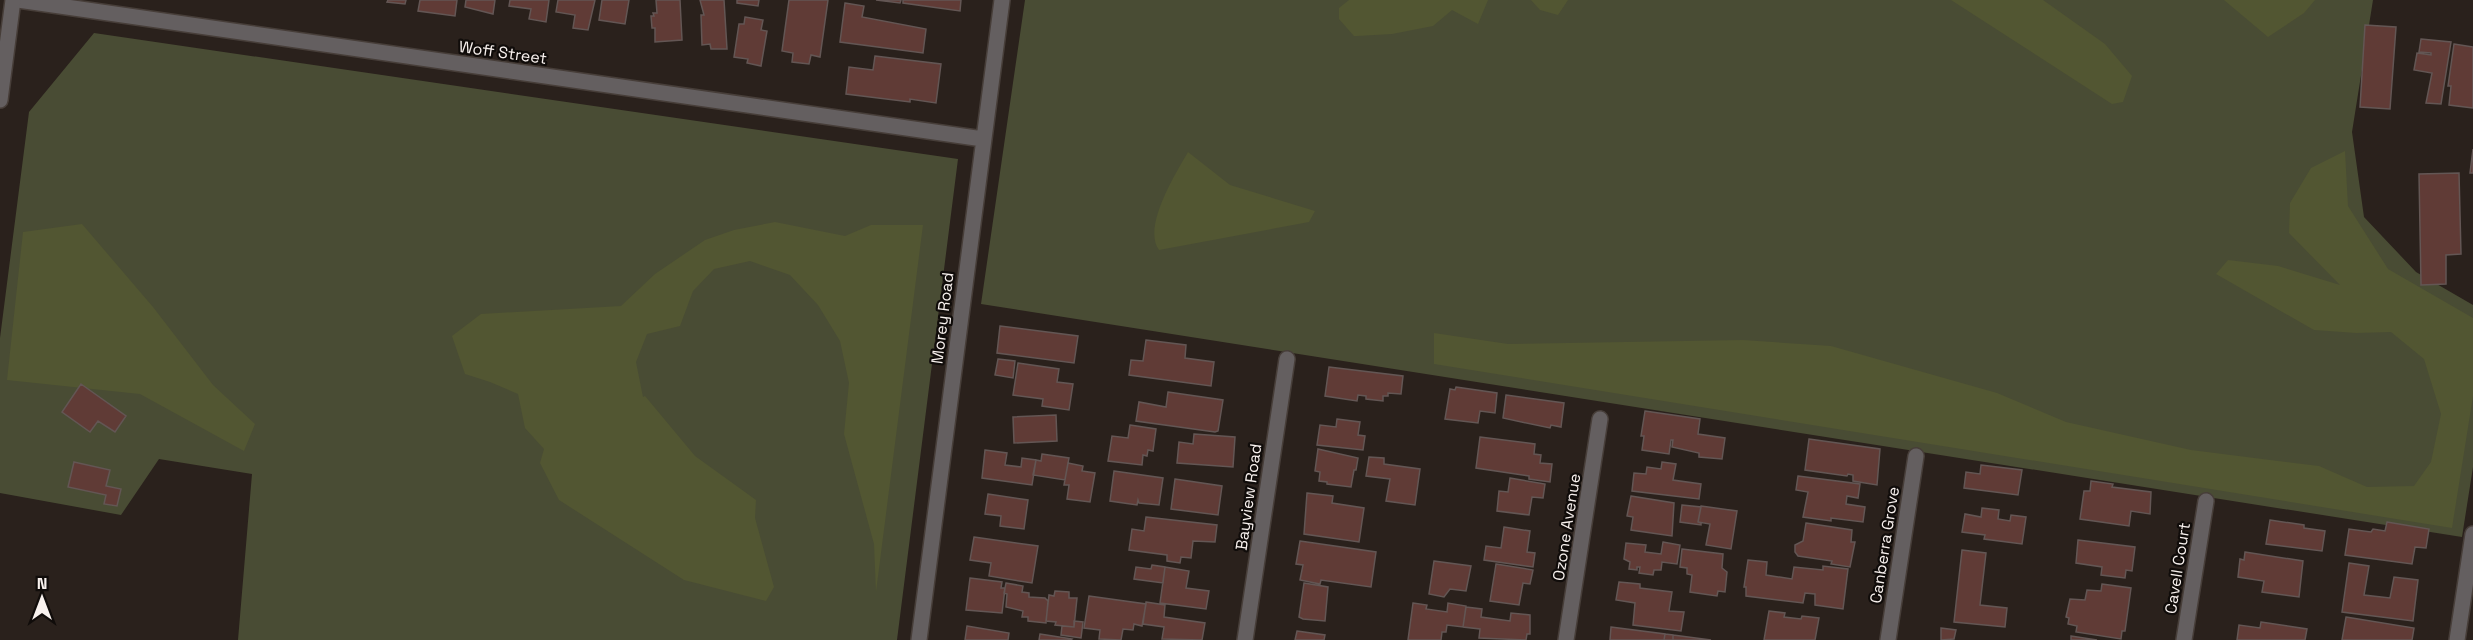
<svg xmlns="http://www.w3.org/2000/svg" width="2473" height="640" font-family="'Space Grotesk',sans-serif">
	<rect width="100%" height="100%" fill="#2a211c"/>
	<path fill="#494c34" d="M1025 0H2373L2352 132 2364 217 2416 272 2473 305V467L2462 537 981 304Z
		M94 33 958 159 897 640H238L252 474 159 459 121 515 0 493V338L29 112Z"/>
	<path fill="#525632" d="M1349 0H1488L1478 24 1452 10 1433 26 1392 34 1357 36H1354L1339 19V8Z
		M1531 0H1568L1558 15 1540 10Z
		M1951 0H2043L2105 44 2132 76 2123 102 2112 104Z
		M2224 0H2315L2304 13 2268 37Z
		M2345 151 2348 206 2388 269 2473 318V396L2452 528 1434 364V333L1508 344 1743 340 1831 346 1997 393 2066 422 2191 450 2319 466 2367 487 2414 486 2431 462 2441 414 2424 359 2391 332 2356 333 2314 330 2216 274 2228 260 2278 266 2340 285 2289 233 2290 203 2311 168Z
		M1188 152 1230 185 1315 211 1309 222 1159 250C1142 227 1176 173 1188 152Z
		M775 222 845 236 871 225H923L876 592 874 544 844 434 849 383 840 341 818 305 790 275 750 261 714 269 693 291 680 326 647 334 636 362 643 397 645 396 695 456 756 500 755 518 774 587 766 601 684 580 559 500 540 463 544 449 525 428 518 394 490 382 465 374 452 336 481 314 621 306 655 274 705 240 734 230Z
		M82 224 153 307 213 385 255 424 244 451 140 394 7 380 23 232Z"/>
	<path fill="#603b36" stroke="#635654" stroke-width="1.5" d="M388 0H406L405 4 387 2Z
		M420 0H457L455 16 418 11Z
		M466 0H495L493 14 465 7Z
		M510 0H549L546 22 529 19 531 9 509 6Z
		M558 0H595L588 30 573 28 575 15 556 12Z
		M602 0H629L625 24 599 20Z
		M656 0H680L682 40 655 42V28H652L651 16H654L653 13H657Z
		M700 0H724L727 49H711L710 44 702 45 701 15H704Z
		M737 0H759L758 6 737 3Z
		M789 0H828L820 57 811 55 809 64 792 62 793 53 782 51Z
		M876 0H901L900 3Z
		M903 0H961L960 11 903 3Z
		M845 3 864 6 862 17 926 29 923 53 840 42Z
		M745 17 763 20 761 30 767 31 761 66 747 63 748 59 734 57 739 24H744Z
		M2365 25 2396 27 2390 109 2360 107Z
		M2421 39 2451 42 2441 104 2426 103 2432 73 2414 70 2417 53 2431 55V53L2419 52Z
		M2454 44 2473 47V108L2449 105 2451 86H2448Z
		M875 56 941 64 936 103 910 99V102L846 94 849 67 873 70Z
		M2473 149V173H2470Z
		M2459 173 2461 254 2446 255V284L2421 285 2419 174Z
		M1000 326 1078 336 1074 363 997 353Z
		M1146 340 1186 345 1185 358 1214 362 1211 386 1129 375 1131 360 1143 361Z
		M998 359 1015 361 1013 378 995 375Z
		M1018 363 1059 369 1057 382 1073 384 1069 410 1042 406 1043 399 1013 395Z
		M1329 367 1403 376 1401 394 1388 393V396H1383V401L1366 399V396L1358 395 1357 401 1325 396Z
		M81 384 126 416 115 432 98 421 90 432 62 412Z
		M1456 387 1497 393 1495 413 1480 411 1478 423 1445 419 1450 389 1455 390Z
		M1168 392 1223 400 1218 431 1215 432 1136 421 1139 402 1166 407Z
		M1506 395 1564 403 1561 427 1551 425 1550 428 1503 418Z
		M1645 411 1700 419 1698 434 1725 438 1722 459 1699 457V453L1672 447 1673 440H1671L1669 454 1642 450 1644 436H1641Z
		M1056 415 1057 441 1014 443 1013 417Z
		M1337 419 1360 422 1358 435 1365 436 1363 450 1317 445 1320 425 1336 427Z
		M1130 425 1156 429 1153 451 1148 450 1147 456 1143 455 1142 465 1108 461 1112 436 1128 438Z
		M1194 434 1235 437 1233 467 1177 463 1179 442 1193 444Z
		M1480 437 1535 444 1534 454 1541 455 1540 463 1552 464 1550 482 1529 479V476L1476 468Z
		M1809 439 1880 449 1877 485 1853 481V475L1848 474 1847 476 1805 470Z
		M1318 449 1358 458 1356 470H1354L1351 487 1327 484V482L1319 481 1320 472 1315 471Z
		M985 450 1007 453 1005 465 1021 467 1022 458 1036 460 1032 485 982 478Z
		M1042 454 1069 458 1065 480 1033 475 1036 460 1041 461Z
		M1369 457 1384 458V464L1420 469 1415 505 1386 501 1390 479 1366 476Z
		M74 462 110 470 106 486 121 489 117 506 104 504 106 495 68 487Z
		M1662 462 1676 464 1673 480 1701 484 1699 499 1632 491 1634 473 1646 474 1647 467 1661 469Z
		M1068 463 1083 466 1082 471 1095 473 1090 502 1067 499 1069 485H1064Z
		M1981 465 2022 470 2018 495 1964 488 1966 472 1980 474Z
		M1114 471 1163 478 1159 505 1139 503 1138 500 1137 505 1110 501Z
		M1798 476 1860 484 1858 498 1847 496 1846 504 1865 507 1863 522 1831 518V521L1803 517 1808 492 1796 490Z
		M1510 478 1545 484 1543 498 1532 497 1529 515 1497 511 1499 491 1508 492Z
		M1175 479 1222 486 1218 515 1171 509Z
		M2091 481 2113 484 2112 487 2151 492 2150 514 2131 511 2129 526 2080 519 2084 491H2090Z
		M1307 493 1333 496 1332 503 1364 508 1359 542 1304 534Z
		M988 494 1028 500 1024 529 1000 526 1001 516 985 514Z
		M1631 496 1674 503 1672 536 1631 530 1633 517 1627 516Z
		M1682 505 1701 507 1698 522 1701 523V525L1680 522Z
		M1701 506 1737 511 1731 549 1706 545 1710 524 1698 522Z
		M1982 508 1999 510 1998 519 2010 521 2011 515 2026 517 2022 544 1984 539 1985 535 1962 532 1965 514 1981 517Z
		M1146 517 1217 525 1215 542 1193 541 1191 558 1181 557 1180 563 1167 561V555L1129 550 1132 529 1144 531Z
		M2270 520 2304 525V528L2325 531 2322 551 2266 544Z
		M2387 522 2429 529 2426 548 2415 547 2412 564 2345 555 2349 529 2371 532 2373 529 2385 531Z
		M1806 523 1852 530 1851 542H1855L1850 567 1831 564 1832 561 1798 556 1795 552V545L1803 541Z
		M1504 527 1530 531 1527 552 1535 553 1533 567 1484 560 1486 546 1501 548Z
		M974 537 1038 546 1032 583 989 576 991 563 970 560Z
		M2078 540 2135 547 2132 571 2126 570 2125 578 2101 575 2102 567 2076 563Z
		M1300 541 1376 552 1371 587 1321 580 1320 584 1300 580 1303 565 1296 564Z
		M1663 542 1680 545 1677 564 1662 562 1661 570H1654L1653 575 1639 573 1640 567H1637V570L1629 569 1630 562 1624 559 1626 543 1646 545 1645 552 1661 554Z
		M1682 549 1723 554 1722 568 1727 572 1725 592 1718 591 1717 596 1690 592 1692 575 1687 574V568L1680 567Z
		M1962 550 1986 553 1980 605 2007 608 2005 627 1954 622Z
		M2245 552 2303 561 2299 597 2262 592 2264 581 2238 577 2240 559 2244 560Z
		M1748 560 1767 562 1766 575 1792 579 1794 567 1823 570V566L1848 569 1843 609 1815 605V594L1805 593 1803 603 1746 596V587H1744Z
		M1434 561 1471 566 1466 591 1450 589 1444 597 1429 594Z
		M2349 563 2369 566 2364 595 2390 598 2394 577 2418 580 2413 621 2342 612Z
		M1496 564 1533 570 1530 584 1523 583 1519 605 1490 601Z
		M1152 565 1165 567 1163 583 1134 579 1136 567 1151 569Z
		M1165 567 1189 571 1186 588 1209 591 1206 609 1160 603Z
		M970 578 1002 582 1001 588H1005L1002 613 966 610Z
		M1619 582 1640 584V588L1672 592 1669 611 1684 612 1681 631 1633 625 1635 603 1616 600Z
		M1006 583 1023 586 1022 592 1029 593V597L1045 598 1048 601 1046 623 1028 621V617H1022L1023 611 1006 607 1007 594 1004 593Z
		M1304 583 1328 587 1325 621 1303 619 1299 617Z
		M2102 584 2131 588 2125 631H2122L2121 639 2076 632 2077 626 2068 624 2069 618 2066 617 2070 599 2085 600 2087 590 2101 591Z
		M1055 591 1069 592V598H1077L1074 627 1055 625 1056 622 1046 621 1049 595 1054 596Z
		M1089 596 1146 604 1142 626 1134 624 1133 630 1123 629 1121 640 1099 639 1100 630 1084 628Z
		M1146 602 1165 605 1164 617 1205 623 1202 640 1162 639 1164 627 1143 624Z
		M1413 603 1427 605 1426 609 1447 612 1448 603 1466 606 1463 627 1447 625 1446 632H1442L1441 640H1408Z
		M1466 607 1482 609 1481 617 1510 621 1511 613 1530 615V634H1527L1526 640 1479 638 1480 629 1463 627Z
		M1769 611 1785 613 1784 617 1801 619 1802 616 1819 618 1815 640H1764Z
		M2346 617 2414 628 2412 640H2342Z
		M1074 621 1083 622 1081 638 1061 635 1062 626 1074 627Z
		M2261 622 2307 629 2305 640H2237L2239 625 2260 628Z
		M967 626 1009 633 1008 640H965Z
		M1611 627 1665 634 1664 640H1610Z
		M1941 628 1956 630 1954 639 1941 640Z
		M1297 631 1325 635 1324 640H1295Z
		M1040 634 1072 639 1071 640H1039Z
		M1665 634 1673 635V640H1664Z
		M1673 635 1711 640H1673Z
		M2071 636 2097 640H2071Z"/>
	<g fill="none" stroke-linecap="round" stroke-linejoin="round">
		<g stroke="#473e39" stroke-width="18">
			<path id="minor" d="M18 0 983 139
				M919 640 1002 0
				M1245 640 1287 359
				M1566 640 1600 419
				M1888 640 1916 456
				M2184 640 2206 501
				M2457 640 2473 534"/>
		</g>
		<g stroke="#473e39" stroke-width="18">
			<path id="tertiary" d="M0 100 13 0"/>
		</g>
		<use href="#minor" stroke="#645f60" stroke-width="15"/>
		<use href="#tertiary" stroke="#645f60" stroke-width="15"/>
	</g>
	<g text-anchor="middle" stroke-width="4.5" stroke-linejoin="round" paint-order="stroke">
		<g font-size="16" fill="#f8f1ee" stroke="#100c0a">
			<text transform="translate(503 52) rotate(8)" y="6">Woff Street</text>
			<text transform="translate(942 318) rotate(-83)" y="6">Morey Road</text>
			<text transform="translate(1248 497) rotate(-82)" y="6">Bayview Road</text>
			<text transform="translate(1566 527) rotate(-81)" y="6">Ozone Avenue</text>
			<text transform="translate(1884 545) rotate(-81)" y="6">Canberra Grove</text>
			<text transform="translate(2177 568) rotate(-81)" y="6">Cavell Court</text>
		</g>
	</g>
	<g transform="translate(42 598)" stroke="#100c0a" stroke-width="4.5" paint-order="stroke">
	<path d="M0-4.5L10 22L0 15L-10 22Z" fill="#f8f1ee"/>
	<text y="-9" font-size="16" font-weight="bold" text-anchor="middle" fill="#f8f1ee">N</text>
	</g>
</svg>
